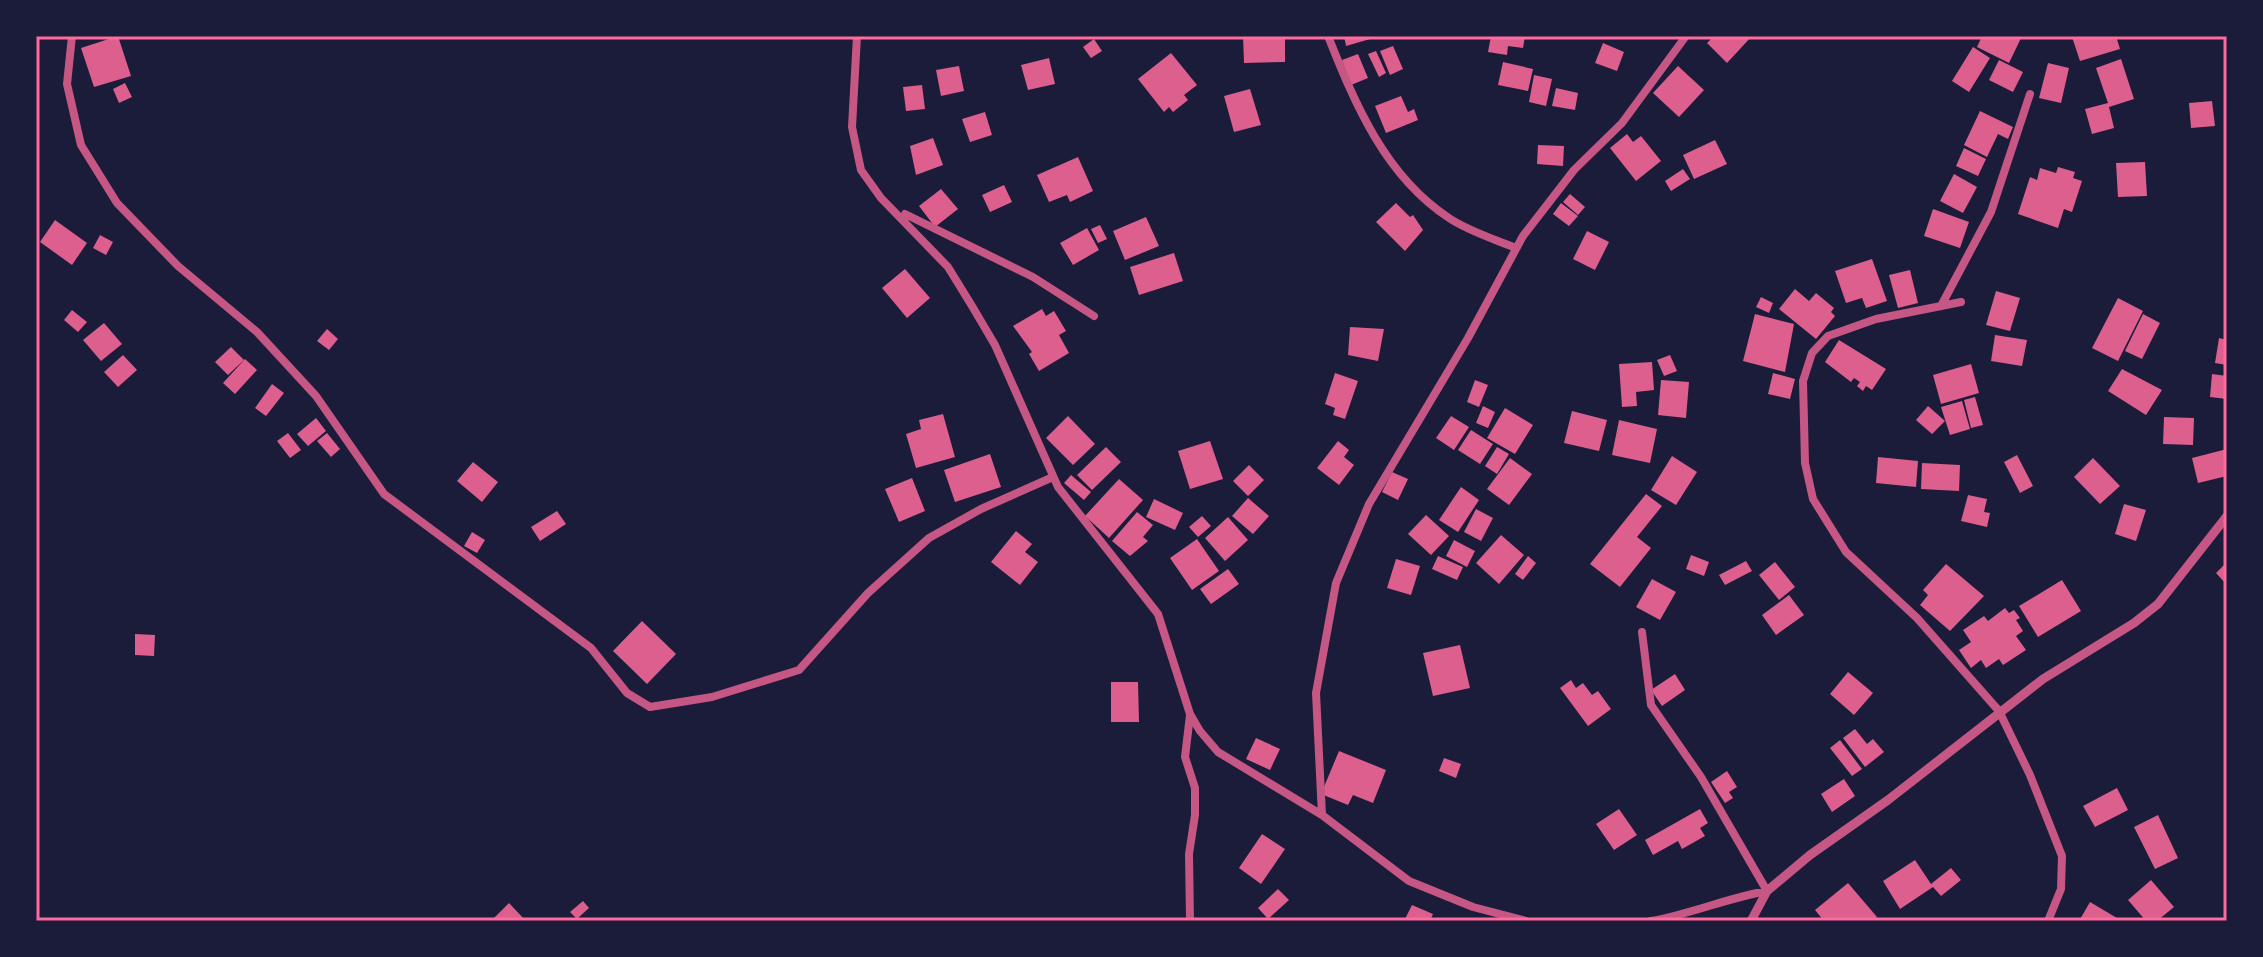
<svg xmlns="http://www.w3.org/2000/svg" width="2263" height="957" font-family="Helvetica,sans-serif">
	<rect width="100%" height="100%" fill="#1b1b3a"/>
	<path fill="#dd5f8e" d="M118 36 131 76 94 87 81 48Z
		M1243 36 1285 37V62L1244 63Z
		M1344 36H1377V37L1346 46Z
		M1491 36H1525L1523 48 1508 46 1507 55 1488 52Z
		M1714 36H1752L1727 63 1707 43Z
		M1982 36H2022L2009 63 1977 47Z
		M2116 36 2120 49 2080 61 2072 37Z
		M1094 39 1102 51 1091 58 1083 47Z
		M1603 43 1624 52 1617 71 1595 63Z
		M1393 46 1403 69 1390 75 1380 51Z
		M1973 47 1990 58 1969 92 1952 81Z
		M1376 51 1386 73 1379 77 1368 54Z
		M1171 53 1197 85 1184 95 1188 100 1173 112 1169 107 1164 112 1138 79Z
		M1358 54 1368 78 1351 85 1342 60Z
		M1049 58 1055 84 1028 90 1021 65Z
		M2121 59 2134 99 2109 107 2114 128 2092 134 2085 109 2108 103 2096 68Z
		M1999 60 2023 72 2013 92 1989 80Z
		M1503 62 1533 69 1528 91 1498 85Z
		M2048 63 2069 68 2061 103 2039 98Z
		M959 66 964 91 941 96 936 70Z
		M1678 66 1704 90 1679 117 1653 93Z
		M1534 75 1552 79 1546 106 1529 102Z
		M125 83 132 97 119 103 113 89Z
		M922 85 925 109 906 111 903 87Z
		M1556 88 1578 93 1575 110 1552 106Z
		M1250 89 1261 125 1234 132 1224 96Z
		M1401 96 1408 112 1414 109 1418 120 1386 133 1375 106Z
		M2212 101 2215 126 2191 128 2189 103Z
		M1980 111 2013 127 2008 139 1998 134 1987 157 1964 145Z
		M985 112 992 135 970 142 962 119Z
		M1627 134 1633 142 1641 136 1661 161 1636 181 1610 148Z
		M933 138 943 165 916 175 910 146Z
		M1715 140 1727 164 1694 179 1683 155Z
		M1538 145 1564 146 1563 166 1537 164Z
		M1964 148 1986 159 1978 176 1956 166Z
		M1078 157 1093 191 1070 202 1067 195 1049 202 1037 175Z
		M2145 162 2147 196 2118 197 2116 163Z
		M2058 167 2075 172 2073 178 2082 181 2072 212 2064 209 2058 228 2018 214 2030 177 2037 180 2040 168 2056 173Z
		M1683 169 1690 179 1671 191 1665 181Z
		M1954 174 1977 187 1963 213 1940 201Z
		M1004 185 1012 202 990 212 982 195Z
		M941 189 958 209 935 227 919 206Z
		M1570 194 1585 207 1578 215 1563 202Z
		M1396 203 1410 217 1413 215 1423 230 1405 251 1376 222Z
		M1561 203 1578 216 1569 226 1553 214Z
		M1933 209 1969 222 1960 248 1924 236Z
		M1146 217 1159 246 1125 260 1113 231Z
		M55 220 87 243 72 265 40 242Z
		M1100 225 1107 239 1098 243 1091 229Z
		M1087 228 1099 250 1073 265 1060 243Z
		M1587 231 1609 242 1595 270 1573 259Z
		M100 235 113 242 106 255 93 248Z
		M1174 253 1183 281 1139 295 1130 267Z
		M1872 259 1887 301 1866 308 1862 298 1846 303 1835 271Z
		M905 269 930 298 907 318 882 288Z
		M1910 270 1918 303 1898 308 1889 275Z
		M1795 289 1809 301 1816 293 1834 308 1831 312 1835 316 1816 339 1779 309Z
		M1996 291 2020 298 2010 331 1986 325Z
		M1761 297 1773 303 1769 313 1756 307Z
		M2118 298 2143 311 2118 361 2092 348Z
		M1042 309 1046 316 1054 311 1066 331 1059 335 1069 353 1039 371 1029 354 1032 352 1013 326Z
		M72 310 87 322 78 332 64 320Z
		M1755 314 1794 324 1785 372 1743 361Z
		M2143 314 2160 323 2142 359 2125 351Z
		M104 323 122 344 101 361 83 340Z
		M1350 327 1384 329 1378 361 1348 355Z
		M327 329 338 339 329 350 317 341Z
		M1995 335 2027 340 2022 366 1991 361Z
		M2219 338 2227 340V365L2215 363Z
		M1839 340 1886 369 1872 390 1866 386 1863 391 1857 386 1860 382 1854 378 1851 382 1825 362Z
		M231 347 244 360 228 375 215 362Z
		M123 355 137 370 118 387 104 372Z
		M1670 355 1677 371 1664 376 1657 360Z
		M245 359 257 370 235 394 223 383Z
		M1652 362 1654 390 1636 392 1637 406 1622 407 1619 364Z
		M1971 364 1979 393 1941 404 1933 375Z
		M2122 369 2162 390 2146 415 2108 391Z
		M1335 373 1358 381 1345 419 1333 415 1335 408 1325 404Z
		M1773 373 1795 379 1790 399 1768 394Z
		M2212 374 2227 376V399L2210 397Z
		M1475 380 1488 385 1479 407 1467 402Z
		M1661 380 1689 382 1686 418 1658 415Z
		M272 384 284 393 266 416 255 408Z
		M1975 397 1983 425 1971 428 1964 400Z
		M1962 401 1970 429 1950 435 1941 407Z
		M1483 406 1495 412 1488 428 1476 423Z
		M1928 406 1945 421 1932 434 1916 420Z
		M1505 408 1533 425 1515 454 1487 438Z
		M1572 411 1607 420 1599 451 1564 443Z
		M943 414 955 457 916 468 906 434 921 429 919 420Z
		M1068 416 1095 444 1073 465 1046 438Z
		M1451 416 1469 427 1454 450 1436 438Z
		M2164 417 2194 418 2193 445 2163 444Z
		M316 418 326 431 308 446 297 434Z
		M1619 420 1657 429 1650 463 1612 455Z
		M1471 430 1493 444 1480 464 1458 450Z
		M288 433 301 450 290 458 277 441Z
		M327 433 340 449 331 457 317 441Z
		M1210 441 1223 479 1190 489 1178 451Z
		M1338 441 1349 450 1344 457 1354 465 1339 485 1317 468Z
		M1106 447 1121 462 1092 490 1077 475Z
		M1497 447 1509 454 1497 474 1485 466Z
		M2227 449V476L2198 483 2192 458Z
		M990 454 1001 487 955 502 944 470Z
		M2017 455 2033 486 2020 493 2004 462Z
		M1672 456 1697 472 1676 505 1651 490Z
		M1878 457 1918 461 1916 487 1876 483Z
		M1510 458 1532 474 1509 505 1487 489Z
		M2093 458 2120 486 2100 504 2074 477Z
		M473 462 498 482 482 502 457 481Z
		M1922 463 1960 465 1959 491 1921 489Z
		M1249 465 1264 480 1248 496 1233 481Z
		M1392 472 1408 479 1398 500 1382 492Z
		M1071 475 1091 492 1084 500 1064 483Z
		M912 478 925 511 899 522 885 489Z
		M1119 479 1143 500 1109 538 1085 516Z
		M1461 487 1479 500 1458 532 1439 520Z
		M1646 494 1662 506 1637 537 1651 548 1620 587 1590 564Z
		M1968 495 1987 499 1984 512 1990 513 1987 527 1961 521Z
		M1248 498 1269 516 1253 534 1232 516Z
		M1154 499 1183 513 1175 530 1146 517Z
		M2124 504 2146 510 2136 541 2115 534Z
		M1476 509 1493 518 1481 541 1464 532Z
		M557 511 566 524 540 541 531 527Z
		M1137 512 1153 525 1143 537 1148 541 1130 556 1112 541Z
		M1426 515 1449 536 1431 555 1408 534Z
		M1202 516 1211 526 1198 537 1189 527Z
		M1228 517 1248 540 1225 561 1205 538Z
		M1016 531 1032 544 1025 552 1038 562 1020 585 991 562Z
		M472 532 485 540 477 553 464 546Z
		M1501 535 1524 555 1499 584 1476 563Z
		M1197 539 1219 571 1192 590 1170 558Z
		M1454 540 1475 551 1467 567 1446 556Z
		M1691 555 1709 562 1704 576 1686 569Z
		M1438 556 1463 567 1457 580 1432 569Z
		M1528 556 1536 563 1523 580 1515 574Z
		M1396 559 1420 566 1411 595 1387 588Z
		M1746 561 1752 571 1725 585 1719 575Z
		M1775 562 1795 587 1779 600 1759 575Z
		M2227 562V585L2216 573Z
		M1946 564 1984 596 1950 631 1920 605 1928 595 1923 590Z
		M1228 569 1239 584 1211 604 1200 589Z
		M1652 579 1676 592 1660 620 1636 607Z
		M2062 580 2081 611 2038 637 2019 606Z
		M1789 595 1804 615 1776 635 1762 615Z
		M2005 608 2009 613 2014 610 2020 618 2016 620 2023 631 2016 636 2026 650 2003 665 1999 659 1986 668 1981 660 1971 668 1959 650 1971 642 1963 630 1984 616 1988 621Z
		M642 621 676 654 647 684 613 651Z
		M135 634 155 635 154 656 135 655Z
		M1460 645 1470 688 1433 696 1423 653Z
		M1848 672 1873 693 1854 715 1830 694Z
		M1675 674 1685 690 1662 706 1651 690Z
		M1571 680 1576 688 1583 683 1592 695 1598 691 1611 709 1588 726 1560 688Z
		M1111 682H1138L1139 722H1111Z
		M1855 729 1867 744 1873 739 1884 752 1865 767 1843 738Z
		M1256 738 1280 749 1270 770 1246 759Z
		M1840 740 1862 769 1852 776 1830 748Z
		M1339 751 1386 770 1373 803 1353 795 1348 805 1321 794Z
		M1444 758 1461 764 1456 778 1439 771Z
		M1727 771 1737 787 1729 792 1733 798 1725 803 1711 782Z
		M1844 779 1855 796 1832 812 1821 794Z
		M2117 788 2128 810 2095 827 2083 806Z
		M1619 809 1637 835 1614 850 1596 824Z
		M1700 809 1708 823 1700 828 1705 836 1682 849 1678 841 1653 855 1645 840Z
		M2158 815 2178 858 2155 869 2134 827Z
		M1262 834 1285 849 1261 884 1239 868Z
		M1915 860 1931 884 1951 868 1961 880 1941 896 1933 887 1900 909 1883 881Z
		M2151 880 2174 907 2157 921H2146L2128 900Z
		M1848 883 1877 917 1872 921H1824L1815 910Z
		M1278 889 1289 900 1268 919 1258 908Z
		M583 901 589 908 577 919 570 912Z
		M2090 902 2122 921H2079Z
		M509 903 526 921H491Z
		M1412 905 1433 914 1430 921H1404Z"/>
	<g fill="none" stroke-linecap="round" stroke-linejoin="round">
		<path stroke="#c65784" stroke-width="8" d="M72 36 67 84 81 145 117 203 178 266 257 332 316 396 384 494 591 648 627 693 650 707 712 697 799 670 868 593 929 538 981 509 1053 477
			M857 36 852 127 861 170 881 198 948 267 972 306 995 345 1058 487 1158 614 1190 714 1200 731 1218 752 1322 815 1409 881 1473 907 1526 921
			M1328 36C1355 104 1385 176 1449 218 1468 231 1494 239 1516 248
			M905 214 1033 277 1094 316
			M1961 302 1876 319 1828 336 1812 353 1803 381 1805 463 1813 499 1846 552 1917 618 1999 711 2030 775 2062 856 2061 889 2048 921
			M1941 306 1991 212 2030 94
			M1642 632 1651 705 1701 777 1767 891C1727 898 1691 914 1651 921
			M1322 815 1316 693 1336 583 1369 504 1468 338 1523 236 1574 170 1622 123 1686 36
			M1190 921 1189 854 1195 815V788L1185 757 1190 715"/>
		<path stroke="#c65784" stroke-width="9" d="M1751 921 1767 891 1810 855 1888 800 2043 679 2134 623 2158 604 2227 516"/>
	</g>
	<rect width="2263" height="957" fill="none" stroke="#1b1b3a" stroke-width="76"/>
	<rect x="38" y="38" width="2187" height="881" fill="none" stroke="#ff6b9d" stroke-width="3"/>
</svg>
